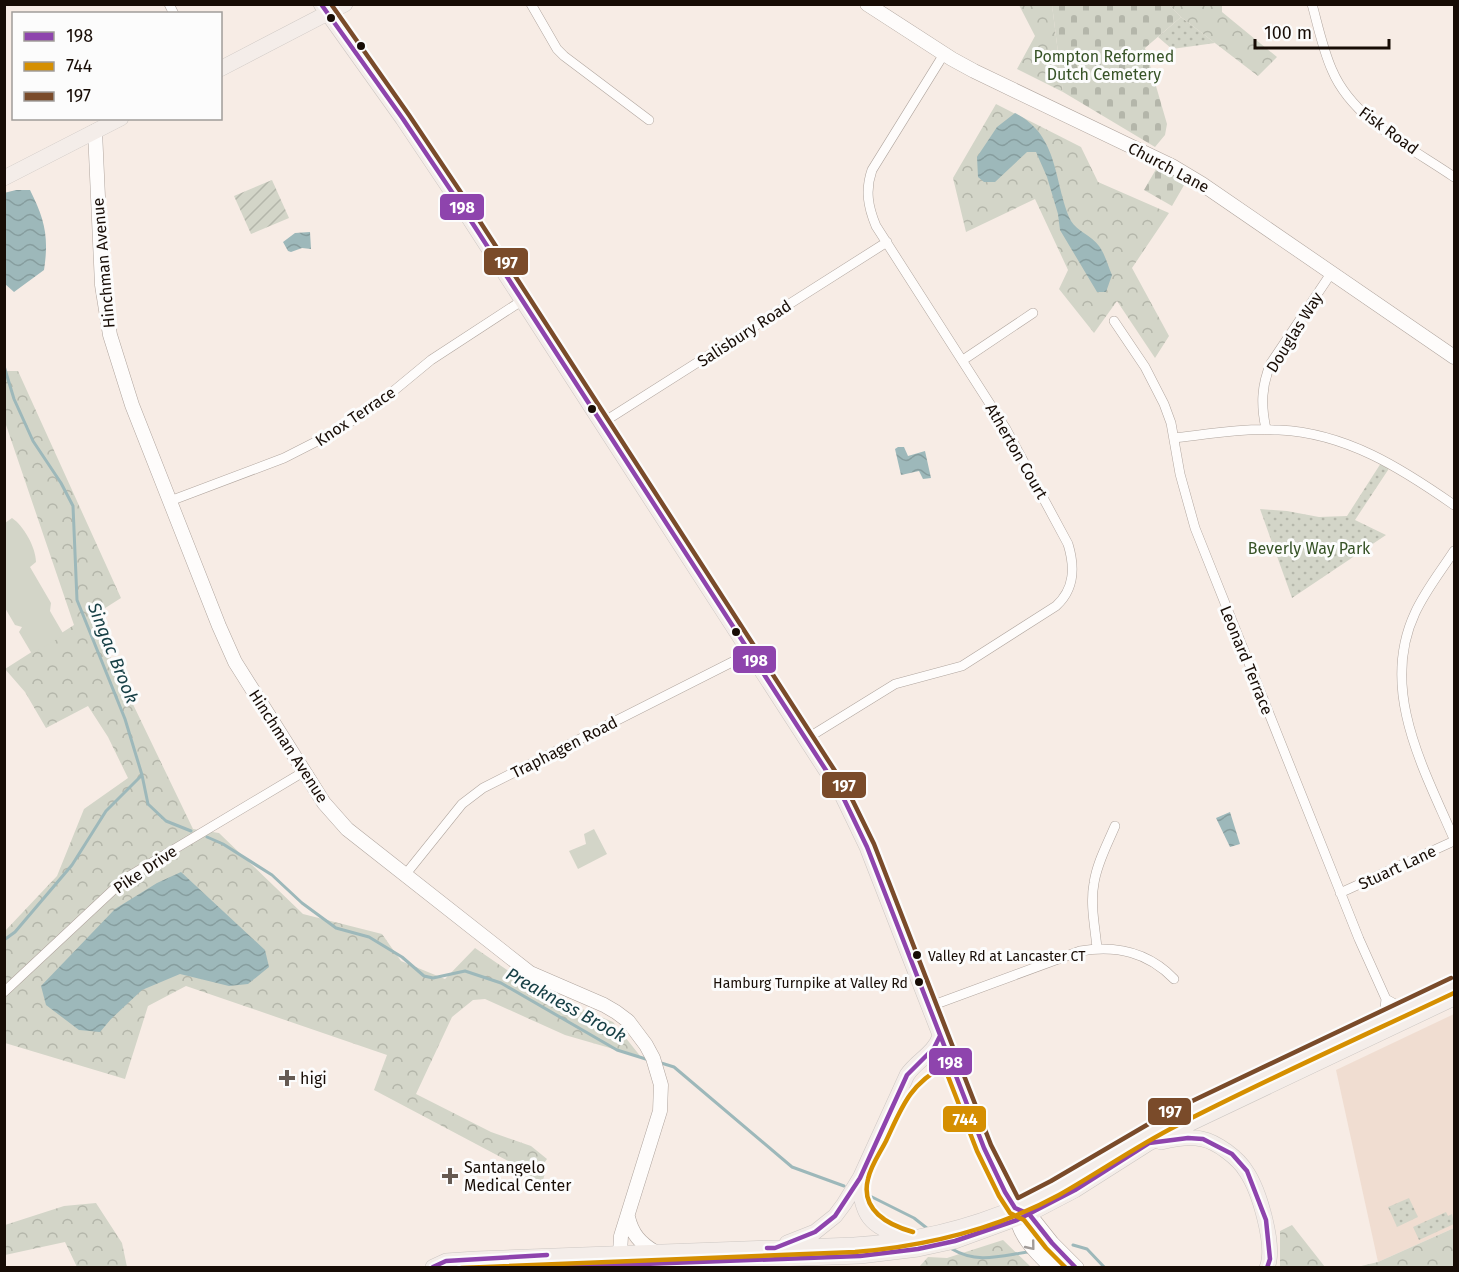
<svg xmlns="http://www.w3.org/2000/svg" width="1459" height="1272" font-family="'Fira Sans',sans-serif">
	<defs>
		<pattern id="grass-dots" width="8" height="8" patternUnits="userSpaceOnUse" patternTransform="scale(1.5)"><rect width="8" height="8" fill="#d3d5c8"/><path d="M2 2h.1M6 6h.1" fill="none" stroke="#b4b6aa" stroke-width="1.8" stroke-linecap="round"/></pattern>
		<pattern id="forest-crowns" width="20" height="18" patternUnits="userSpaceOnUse" patternTransform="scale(1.5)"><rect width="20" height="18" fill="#d3d5c8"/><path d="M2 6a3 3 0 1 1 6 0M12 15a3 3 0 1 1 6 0" fill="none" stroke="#b4b6aa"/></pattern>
		<pattern id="cemetery-stones" width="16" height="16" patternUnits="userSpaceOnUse" patternTransform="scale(1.5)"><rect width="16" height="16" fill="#d3d5c8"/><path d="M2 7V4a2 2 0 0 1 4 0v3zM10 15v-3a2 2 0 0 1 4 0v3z" fill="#b4b6aa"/></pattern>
		<pattern id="garden-furrows" width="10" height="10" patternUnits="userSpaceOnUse" patternTransform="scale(1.5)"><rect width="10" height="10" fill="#d3d5c8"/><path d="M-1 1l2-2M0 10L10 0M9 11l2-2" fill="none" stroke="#b4b6aa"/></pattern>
		<pattern id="water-waves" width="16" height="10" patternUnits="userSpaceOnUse" patternTransform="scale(1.5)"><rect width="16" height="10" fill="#9db8ba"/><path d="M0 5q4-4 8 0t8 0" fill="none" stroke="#869d9e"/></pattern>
	</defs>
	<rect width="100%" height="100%" fill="#f7ece5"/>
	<path fill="#f0ddd1" d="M1454 1014V1228L1378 1262 1336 1070Z"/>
	<path fill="url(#grass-dots)" d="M1181 17 1215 43 1172 49 1158 37Z
		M1381 463 1390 467 1355 520 1386 535 1292 598 1260 509 1287 511 1319 517 1347 516Z
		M1409 1198 1418 1217 1397 1227 1388 1207Z
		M1446 1212 1448 1216 1452 1214 1454 1224 1419 1240 1413 1227Z"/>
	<path fill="url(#forest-crowns)" d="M1019 5H1052L1063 92 1017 69 1035 36Z
		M1169 5H1222V12L1277 57 1258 76 1181 17Z
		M996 104 1081 147 1098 182 1169 213 1132 268 1169 336 1155 358 1117 301 1094 333 1059 289 1068 270 1035 199 966 232 953 178Z
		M4 371H18L121 598 91 617 193 829 219 833 303 914 382 934 401 961 445 979 475 948 535 989 613 1022 641 1057 565 1035 485 999 473 1000 452 1017 416 1094 491 1132 531 1146 547 1159 540 1169 545 1173 541 1187 526 1178 529 1172 374 1090 387 1055 186 986 148 1006 125 1079 5 1043V931L57 876 84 809 128 778 108 737 88 706 46 728 25 692 5 669 74 625 5 422Z
		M96 1203 122 1243 127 1267H77L65 1242 5 1255V1225L64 1206Z
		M1292 1225 1325 1267H1280V1231Z
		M1454 1228V1267H1357L1378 1262Z
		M1003 1240 1031 1267H919L928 1257 947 1258Z"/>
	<path fill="url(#cemetery-stones)" d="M1052 5H1169L1181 17 1145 48 1167 124 1165 135 1155 147 1063 92Z
		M1159 164 1187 180 1172 206 1144 190Z"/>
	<path fill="url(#garden-furrows)" d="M272 180 289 218 251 234 234 196Z"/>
	<path fill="#d3d5c8" d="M12 518C24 526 36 548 36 562L30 567 51 603 50 611 64 635 32 654 19 632 22 627 15 625 5 608V523Z
		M594 829 607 854 578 869 569 851 586 844 584 834Z"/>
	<path fill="url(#water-waves)" d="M1015 113C1060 136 1053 182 1071 221 1077 231 1092 236 1099 246 1105 254 1108 266 1112 275L1106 292H1097L1060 230 1058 214 1047 177 1036 152H1027L995 182H984L978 177 977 157 997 127Z
		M16 190H30C45 220 49 237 44 270L14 292 5 284 4 193Z
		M310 232 311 249 302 248 291 252 288 251 283 242 295 233Z
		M898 447H904L908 456 925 451 931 478 923 479 919 471 901 475 895 449Z
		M1230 812 1240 844 1230 847 1216 818Z
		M181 872 265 950 269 967 248 984 229 986 180 974 142 990 111 1019 100 1032 79 1030 46 1005 41 986 115 909 157 883Z"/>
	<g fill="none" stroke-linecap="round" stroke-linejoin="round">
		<path stroke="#9db8ba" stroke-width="3" d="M4 366 14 399 33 441 61 483 73 506 77 600 125 719 142 775 148 804 166 821 191 831
			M207 837 223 844 272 875 302 903 336 928 369 937 402 957 424 976 433 978 465 971 501 983 617 1050 649 1060
			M4 940 15 932 72 865 106 811 142 775
			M658 1062 674 1067 792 1167 844 1186
			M866 1194 914 1218 928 1229
			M1073 1245 1087 1249 1105 1268
			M952 1249C977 1264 1000 1256 1028 1252"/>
		<g stroke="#b0a59e" stroke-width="10">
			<path id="street" d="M169 4 174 14
				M531 4 557 49 564 56 649 120
				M1312 4C1318 26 1323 50 1332 70 1353 120 1412 148 1454 177
				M1114 321 1145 367 1164 404 1171 423 1180 474 1195 528 1359 939 1386 999 1385 1008 1392 1014 1395 1004 1386 999
				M963 360 1033 313
				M602 423 887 242
				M1266 429C1261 406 1261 386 1271 363L1332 272
				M1174 438C1209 434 1244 428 1279 430 1346 433 1401 468 1454 505
				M170 501 284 458 337 431 385 398 431 360 523 300
				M1454 551C1441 571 1425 591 1415 613 1379 690 1424 769 1454 839
				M806 739 895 684 962 666 1056 606C1075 589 1075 567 1068 544L1006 429 876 226C868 207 865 190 872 170L944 54
				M405 875 462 804 483 788 750 653
				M1340 893 1454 841
				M1097 948C1095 927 1090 904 1094 883 1097 863 1107 845 1115 826
				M4 992 126 878 305 771
				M928 1007 1080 951C1117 945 1148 952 1174 979"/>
		</g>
		<g stroke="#b0a59e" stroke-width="15">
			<path id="secondary" d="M867 4 952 59 974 71 1172 166 1202 184 1454 357
				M95 131 102 285 110 335 132 405 219 626 235 662 324 803 347 829 530 973 604 1005 616 1012 628 1021 646 1045 653 1058 661 1085 660 1111 621 1236 620 1253 623 1263
				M1015 1210C1018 1235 1034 1251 1052 1268
				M1020 1210 1029 1214 1052 1243 1077 1268
				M628 1217C632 1234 640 1243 655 1252"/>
		</g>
		<g stroke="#cdc7c3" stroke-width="16">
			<path id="primary" d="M321 4 403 119 460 204 842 795 867 847 984 1148 1005 1192 1015 1208
				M220 69 345 4
				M4 178 121 118
				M1161 1142C1173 1139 1190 1136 1202 1139 1217 1142 1238 1158 1246 1171 1259 1190 1276 1246 1267 1268
				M860 1178C860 1214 870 1228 906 1237
				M787 1243 815 1232 835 1216 844 1204 860 1178 907 1075C917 1060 934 1054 940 1036
				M433 1267 446 1261 476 1259 854 1245C918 1241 979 1226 1037 1198 1084 1175 1125 1143 1171 1120 1264 1072 1360 1029 1454 985
				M522 1268 860 1256 918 1249 955 1241 1029 1214 1075 1190 1149 1143 1454 998"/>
		</g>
		<use href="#street" stroke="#fefcfb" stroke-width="9"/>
		<use href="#secondary" stroke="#fefcfb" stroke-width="14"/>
		<use href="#primary" stroke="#f4ede9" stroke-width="15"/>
		<g stroke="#fcfcfc" stroke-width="9">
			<path id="bus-1" d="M321 4 403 119 460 204 842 795 867 847 984 1148 1005 1192 1015 1208 1029 1214 1052 1243 1076 1268
				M767 1248H775L815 1232 835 1216 860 1178 907 1075 934 1048 940 1036
				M433 1267 446 1261 547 1255
				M536 1268 860 1256 918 1249 955 1241 1017 1220 1075 1190 1149 1143 1188 1138 1203 1139 1232 1154 1247 1171 1266 1220 1270 1259 1267 1268"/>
		</g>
		<g stroke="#fcfcfc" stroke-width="9">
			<path id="bus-2" d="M913 1232C888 1225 860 1210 868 1179 871 1165 880 1153 886 1141 902 1107 909 1085 944 1066L977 1151 999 1196 1010 1213 1024 1220 1046 1248 1066 1268
				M461 1268 855 1252C926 1246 995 1230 1059 1195 1098 1173 1135 1147 1176 1126 1267 1079 1361 1037 1454 993"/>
		</g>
		<g stroke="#fcfcfc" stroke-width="9">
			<path id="bus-3" d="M331 4 409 115 466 200 848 791 874 844 991 1145 1018 1198 1051 1181 1169 1112 1451 978"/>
		</g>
		<use href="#bus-1" stroke="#8e44ad" stroke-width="4.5"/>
		<use href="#bus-2" stroke="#d58f01" stroke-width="4.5"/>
		<use href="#bus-3" stroke="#7a4b2a" stroke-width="4.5"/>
	</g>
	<defs><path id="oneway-chevron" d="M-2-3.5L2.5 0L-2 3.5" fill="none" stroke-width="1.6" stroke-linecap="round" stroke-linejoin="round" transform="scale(1.5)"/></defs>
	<use stroke="#a29c99" href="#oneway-chevron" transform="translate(1031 1246) rotate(51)"/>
	<g fill="#170c05" stroke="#fcfcfc" stroke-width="2">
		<circle cx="331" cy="18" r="5"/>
		<circle cx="361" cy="46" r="5"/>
		<circle cx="592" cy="409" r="5"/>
		<circle cx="736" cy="632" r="5"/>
		<circle cx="917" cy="955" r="5"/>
		<circle cx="919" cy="982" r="5"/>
	</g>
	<g fill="#655a53" stroke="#fcfcfc" stroke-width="2">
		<path d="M284 1069h6v6h6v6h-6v6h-6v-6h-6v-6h6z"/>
		<path d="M447 1167h6v6h6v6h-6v6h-6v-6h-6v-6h6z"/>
	</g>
	<g text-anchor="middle" stroke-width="6" stroke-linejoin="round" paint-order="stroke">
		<g font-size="14" fill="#170c05" stroke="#fcfcfc" text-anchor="start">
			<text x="928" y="961">Valley Rd at Lancaster CT</text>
			<text x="908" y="988" text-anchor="end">Hamburg Turnpike at Valley Rd</text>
		</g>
		<g font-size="16" fill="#375327" stroke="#fcfcfc">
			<text x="1104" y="62">Pompton Reformed<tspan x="1104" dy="18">Dutch Cemetery</tspan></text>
			<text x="1309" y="554">Beverly Way Park</text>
		</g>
		<g font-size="16" fill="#170c05" stroke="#fcfcfc">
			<text transform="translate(1389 130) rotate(36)" y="6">Fisk Road</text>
			<text transform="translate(1169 167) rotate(28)" y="6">Church Lane</text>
			<text transform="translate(103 263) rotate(-95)" y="6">Hinchman Avenue</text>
			<text transform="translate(1294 332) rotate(-58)" y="6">Douglas Way</text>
			<text transform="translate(744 333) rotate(-33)" y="6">Salisbury Road</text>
			<text transform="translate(355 416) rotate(-34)" y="6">Knox Terrace</text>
			<text transform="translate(1017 451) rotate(60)" y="6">Atherton Court</text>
			<text transform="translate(1247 660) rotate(68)" y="6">Leonard Terrace</text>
			<text transform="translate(289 746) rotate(57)" y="6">Hinchman Avenue</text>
			<text transform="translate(564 747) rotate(-27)" y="6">Traphagen Road</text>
			<text transform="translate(1397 867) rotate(-25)" y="6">Stuart Lane</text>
			<text transform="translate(145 869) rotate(-34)" y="6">Pike Drive</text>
		</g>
		<g font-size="16" fill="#170c05" stroke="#fcfcfc" text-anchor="start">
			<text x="300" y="1084">higi</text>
			<text x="464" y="1173">Santangelo<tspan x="464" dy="18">Medical Center</tspan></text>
		</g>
		<g font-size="18" font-style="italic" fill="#153e44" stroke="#fcfcfc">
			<text transform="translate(113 653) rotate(68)" y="6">Singac Brook</text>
			<text transform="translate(566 1005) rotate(29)" y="6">Preakness Brook</text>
		</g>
	</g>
	<g stroke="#fcfcfc" stroke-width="2">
		<rect x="439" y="193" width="46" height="28" rx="6" fill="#8e44ad"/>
		<rect x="483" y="247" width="46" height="29" rx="6" fill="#7a4b2a"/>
		<rect x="732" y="645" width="45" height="29" rx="6" fill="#8e44ad"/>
		<rect x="821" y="771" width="46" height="28" rx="6" fill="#7a4b2a"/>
		<rect x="928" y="1047" width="45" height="29" rx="6" fill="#8e44ad"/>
		<rect x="1147" y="1097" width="45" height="29" rx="6" fill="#7a4b2a"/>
		<rect x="942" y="1105" width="45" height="28" rx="6" fill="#d58f01"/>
	</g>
	<g font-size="16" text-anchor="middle" font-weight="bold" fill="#fff">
		<text x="462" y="213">198</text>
		<text x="506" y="268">197</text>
		<text x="755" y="666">198</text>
		<text x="844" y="791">197</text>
		<text x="950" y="1068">198</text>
		<text x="1170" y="1117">197</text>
		<text x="965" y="1125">744</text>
	</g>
	<rect width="1459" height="1272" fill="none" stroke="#170c05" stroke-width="12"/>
	<rect x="12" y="12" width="210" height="108" fill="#fcfcfc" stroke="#a09c99" stroke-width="1.5"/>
	<rect x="24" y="32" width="30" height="9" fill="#8e44ad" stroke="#a09c99" stroke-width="1.5"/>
	<text x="66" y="42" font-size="18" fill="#170c05">198</text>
	<rect x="24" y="62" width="30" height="9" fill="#d58f01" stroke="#a09c99" stroke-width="1.5"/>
	<text x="66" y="72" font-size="18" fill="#170c05">744</text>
	<rect x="24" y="92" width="30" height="9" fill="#7a4b2a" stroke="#a09c99" stroke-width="1.5"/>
	<text x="66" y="102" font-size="18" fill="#170c05">197</text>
	<path d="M1255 39v9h134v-9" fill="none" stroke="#170c05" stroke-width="3"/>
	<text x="1264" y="39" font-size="18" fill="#170c05" stroke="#fcfcfc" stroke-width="4.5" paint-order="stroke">100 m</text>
</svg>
